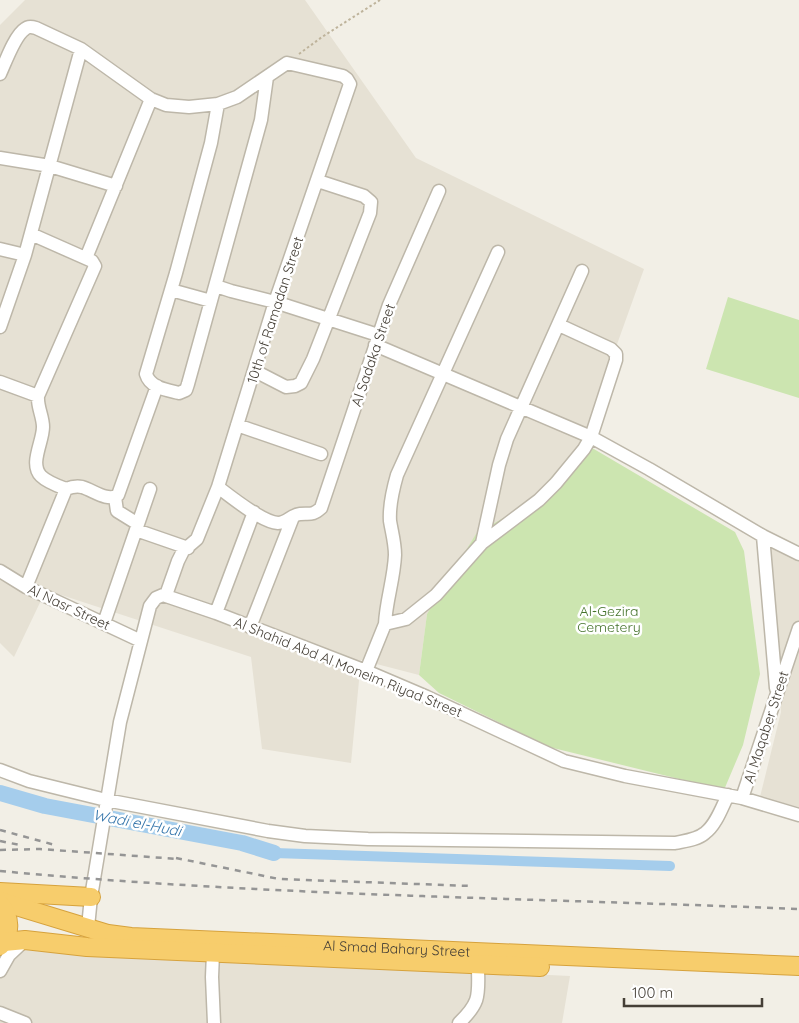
<svg xmlns="http://www.w3.org/2000/svg" width="799" height="1023" font-family="Quicksand,sans-serif">
	<rect width="100%" height="100%" fill="#f2efe6"/>
	<path fill="#e6e1d4" d="M25 0H305L416 158 644 269 582 442 529 503 427 614 419 675 361 660 351 763 262 749 251 657 46 590 14 657 0 643V25Z
		M771 547 799 560V807L760 797 781 712Z
		M7 949 570 976 562 1023H0V969Z"/>
	<path fill="#cce5b0" d="M728 297 799 320V398L706 369Z
		M582 442 735 532 744 551 760 674 743 745 724 790 549 747 439 693 419 675 427 614 476 534 529 503Z"/>
	<g fill="none" stroke-linecap="round" stroke-linejoin="round">
		<path stroke="#a5cdec" stroke-width="10" d="M274 853 670 866"/>
		<path stroke="#a5cdec" stroke-width="16" d="M0 793 45 806 242 843 274 853"/>
		<g stroke="#bdb7a9" stroke-width="15">
			<path id="minor" d="M0 74C5 63 15 35 25 29 28 26 33 27 36 28L81 49 151 99 166 105 189 107 218 104 237 97 287 63 343 76 347 79 350 84 275 302 218 487 197 539 183 551 178 561 166 595
				M218 104 211 143 176 273 146 374C150 388 167 390 179 393L186 390 188 384 261 120 267 77
				M0 158 50 166 116 186
				M31 234 92 261 95 266 38 396C37 407 43 416 43 427 43 442 29 464 41 476 47 482 58 486 66 489 71 487 77 486 82 487 93 490 107 502 118 495L157 386
				M0 249 25 255 81 49
				M86 258 151 99
				M216 286 231 291 275 302 378 335
				M171 290 211 301
				M0 327 25 255
				M375 345 591 437 649 469 763 536 799 554
				M255 371 286 387 295 386 301 383 313 359 370 213 371 202 364 196 318 181
				M0 382 38 396
				M237 425 321 454
				M218 487C231 497 262 522 278 523 287 523 291 515 300 514 310 513 312 516 321 508L389 305 439 191
				M115 497 117 511 138 524
				M136 530 188 548
				M763 536 776 688
				M482 543 499 465 507 439 582 271
				M0 571 26 587 141 641
				M26 587 66 489
				M216 613 254 512
				M104 623 150 489
				M385 624C386 601 394 579 395 555 395 543 392 533 390 521 389 506 393 489 397 475L498 252
				M250 627 293 517
				M366 671 385 624 406 619 436 595 482 543 539 500 556 483 584 449 591 437 616 360V354L611 349 559 325
				M0 770 29 781 106 800 268 831 305 836 368 839 675 843C684 841 697 840 705 833 716 825 722 807 728 795
				M742 798 799 628
				M88 927 91 897 120 722 150 606 156 598 163 595 216 613 366 671 427 697 564 761 625 776 742 798 799 815
				M213 953 212 977 214 1023
				M0 971 9 955 25 940
				M0 1013 25 1023
				M459 1023C482 1001 478 994 478 965"/>
		</g>
		<g stroke="#d6a23d" stroke-width="20">
			<g id="highway">
				<path d="M0 892 91 897"/>
				<path id="s1" d="M0 901 108 934 131 937 799 966"/>
				<path d="M0 904C10 916 12 934 0 946"/>
				<path d="M4 942 25 940 87 947 540 967"/>
			</g>
		</g>
		<path stroke="#beb39b" stroke-width="2" stroke-dasharray="2.5 2.5" stroke-linecap="butt" d="M299 54 322 37 380 0"/>
		<use href="#minor" stroke="#fff" stroke-width="12"/>
		<use href="#highway" stroke="#f7cd6c" stroke-width="18"/>
		<path stroke="#959595" stroke-width="2.5" stroke-dasharray="6 6" stroke-linecap="butt" d="M0 830 55 845
			M0 841 20 845
			M0 850 40 849 178 859
			M176 858 279 879 472 886
			M0 871C265 896 533 898 799 909"/>
	</g>
	<g text-anchor="middle" stroke-width="5" stroke-linejoin="round" paint-order="stroke">
		<g font-size="14" fill="#453f36" stroke="#fff">
			<text transform="translate(275 310) rotate(-72)" y="5">10th of Ramadan Street</text>
			<text transform="translate(373 355) rotate(-71)" y="5">Al Sadaka Street</text>
			<text transform="translate(69 607) rotate(25)" y="5">Al Nasr Street</text>
			<text transform="translate(348 667) rotate(22)" y="5">Al Shahid Abd Al Moneim Riyad Street</text>
			<text transform="translate(766 727) rotate(-72)" y="5">Al Maqaber Street</text>
			<text dy="5" stroke="none"><textPath href="#s1" startOffset="402">Al Smad Bahary Street</textPath></text>
		</g>
		<g font-size="14" fill="#45732c" stroke="#fff">
			<text x="609" y="616">Al-Gezira<tspan x="609" dy="16">Cemetery</tspan></text>
		</g>
		<g font-size="15" font-style="italic" fill="#3475ab" stroke="#fff">
			<text transform="translate(137 823) rotate(11)" y="5">Wadi el-Hudi</text>
		</g>
	</g>
	<path d="M624 998v8h138v-8" fill="none" stroke="#453f36" stroke-width="2.5"/>
	<text x="632" y="998" font-size="15" fill="#453f36" stroke="#ffffff" stroke-width="4" paint-order="stroke">100 m</text>
</svg>
